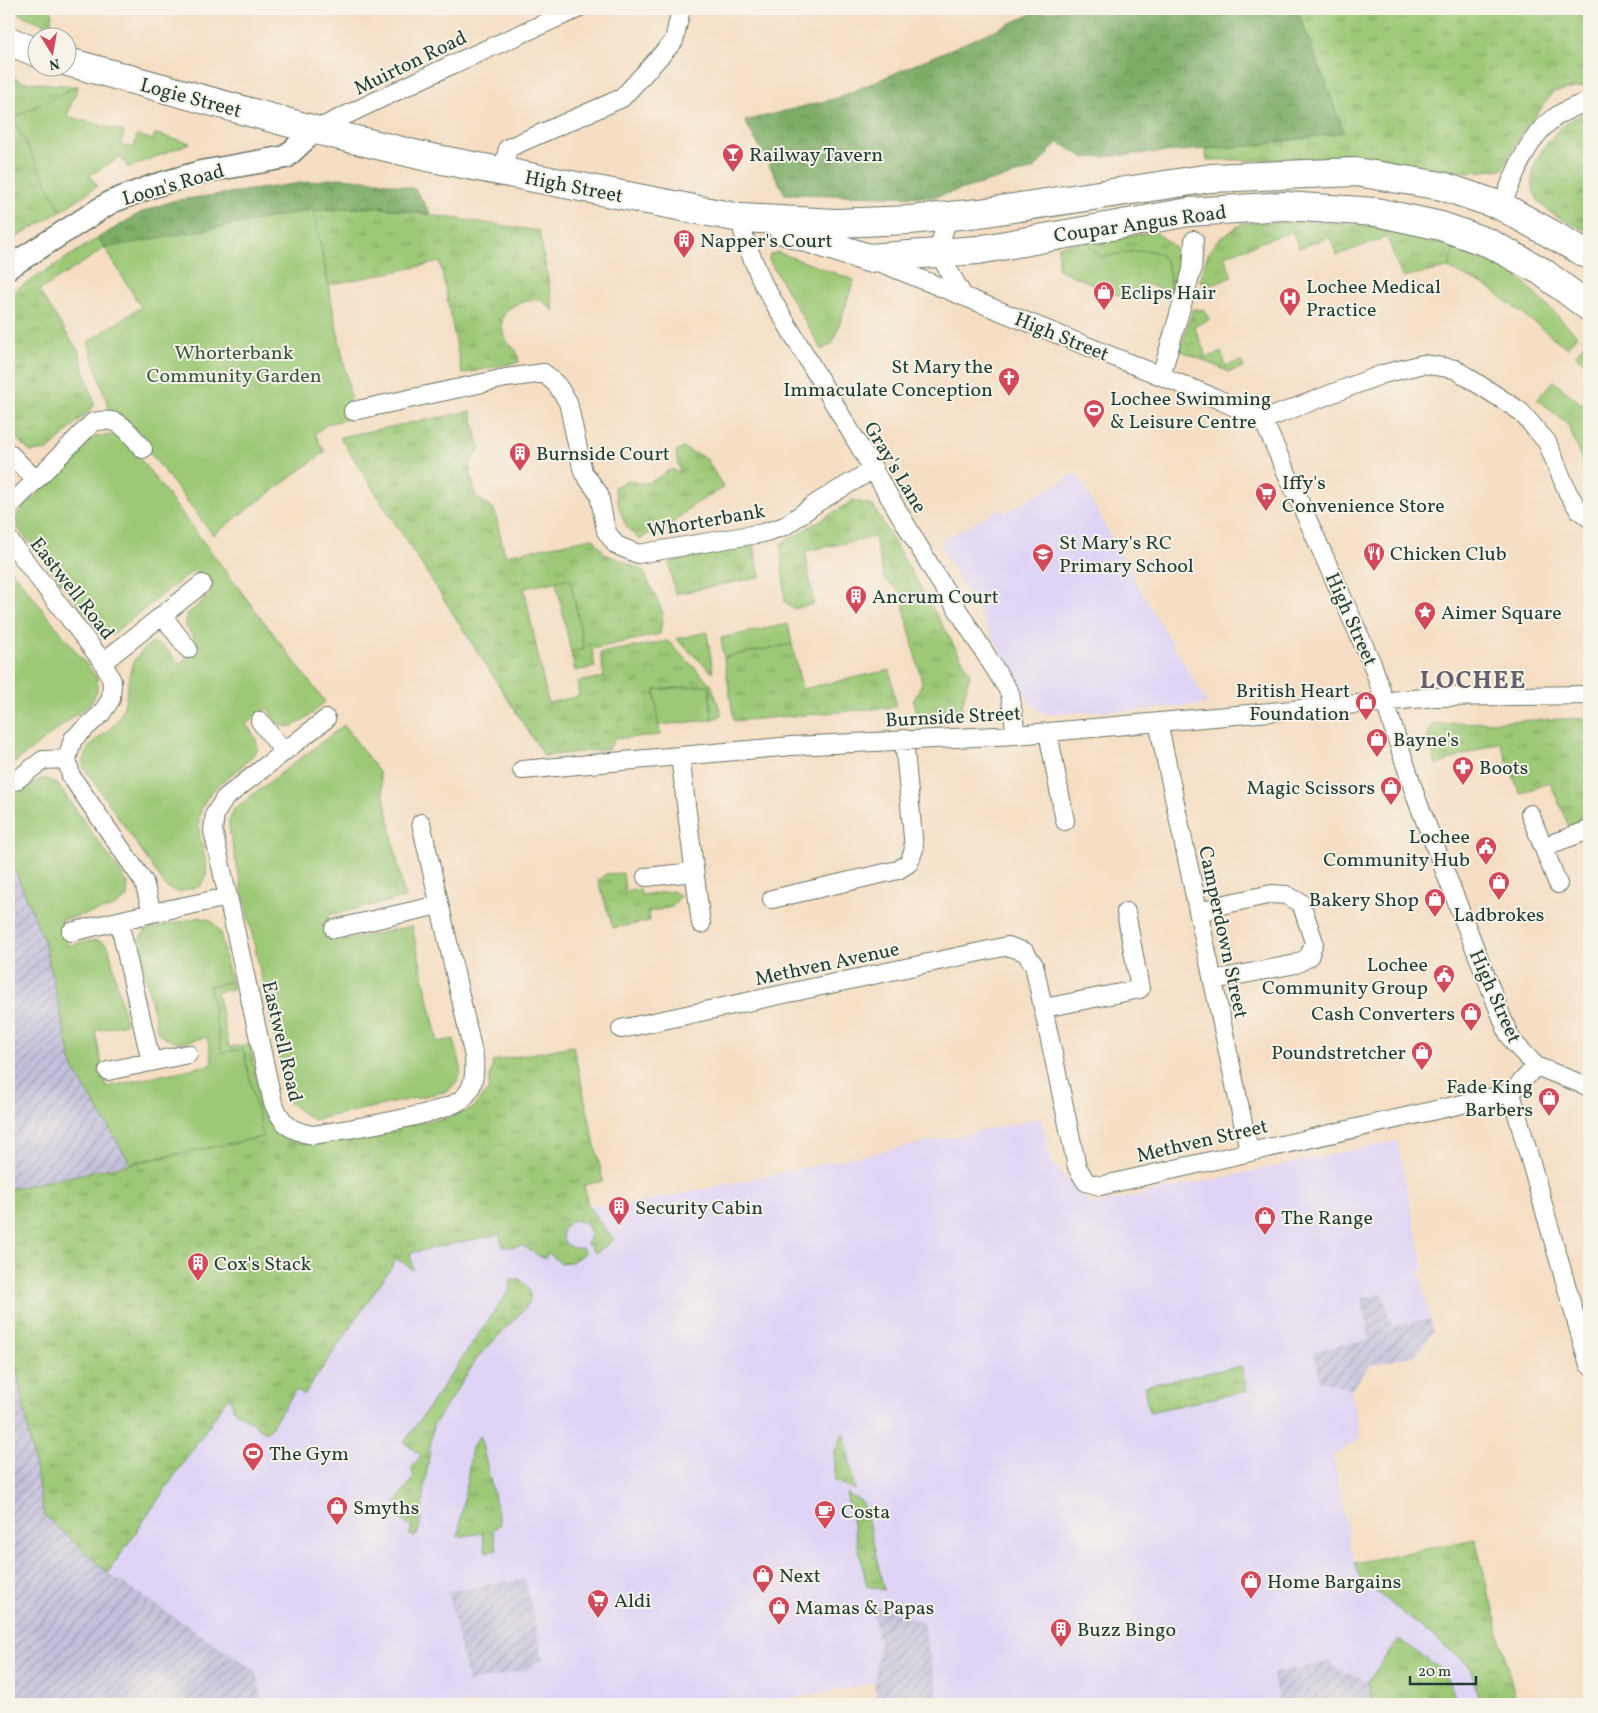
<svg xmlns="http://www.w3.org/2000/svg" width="1598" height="1713" font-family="Vollkorn,serif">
	<defs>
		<pattern id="industrial-furrows" width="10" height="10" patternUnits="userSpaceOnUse" patternTransform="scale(1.25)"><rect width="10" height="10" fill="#c3c0db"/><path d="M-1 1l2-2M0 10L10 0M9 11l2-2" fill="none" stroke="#9e9db2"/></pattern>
		<pattern id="grass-tufts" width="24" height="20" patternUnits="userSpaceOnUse" patternTransform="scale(1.25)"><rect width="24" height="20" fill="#9dc977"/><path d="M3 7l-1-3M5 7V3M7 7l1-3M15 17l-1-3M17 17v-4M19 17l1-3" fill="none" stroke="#7fa462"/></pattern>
		<pattern id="forest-crowns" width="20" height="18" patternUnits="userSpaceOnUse" patternTransform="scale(1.25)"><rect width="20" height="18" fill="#7ead68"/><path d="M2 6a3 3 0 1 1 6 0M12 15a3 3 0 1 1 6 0" fill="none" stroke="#678e56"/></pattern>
	</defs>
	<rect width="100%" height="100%" fill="#f7f3e8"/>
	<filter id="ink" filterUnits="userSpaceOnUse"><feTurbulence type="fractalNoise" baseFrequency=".02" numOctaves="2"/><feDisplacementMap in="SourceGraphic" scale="10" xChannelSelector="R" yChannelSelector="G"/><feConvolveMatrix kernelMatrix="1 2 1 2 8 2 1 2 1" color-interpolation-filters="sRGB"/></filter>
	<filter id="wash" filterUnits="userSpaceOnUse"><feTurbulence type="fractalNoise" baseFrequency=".0096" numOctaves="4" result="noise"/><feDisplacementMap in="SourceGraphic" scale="20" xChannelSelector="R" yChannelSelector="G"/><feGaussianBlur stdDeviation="1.12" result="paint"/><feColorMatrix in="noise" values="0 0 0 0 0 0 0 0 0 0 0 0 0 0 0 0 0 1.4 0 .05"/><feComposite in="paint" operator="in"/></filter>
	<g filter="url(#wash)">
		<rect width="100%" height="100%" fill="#f5dec3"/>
		<path fill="#dfd4f5" d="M1076 473 1145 598 1208 704 1141 710 1043 714 1030 702 941 548 943 540 1001 508 1005 513Z
			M1041 1118 1051 1162 1091 1205 1397 1141 1424 1269 1420 1271 1433 1332 1416 1355 1370 1365 1351 1390 1360 1439 1333 1456 1354 1563 1475 1539 1517 1704H878L874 1683 760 1704H263L256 1671 108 1573 229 1395 339 1257 588 1206 632 1204Z"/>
		<path fill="url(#industrial-furrows)" d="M9 855 44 941 73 1068 130 1163 9 1189Z
			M1383 1294 1392 1327 1430 1319 1433 1332 1416 1355 1370 1365 1351 1390 1336 1384 1320 1381 1314 1351 1369 1339 1362 1298Z
			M9 1328 44 1515 108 1573 256 1671 263 1704H9Z
			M525 1579 543 1660 537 1661 529 1669 468 1683 448 1591Z
			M870 1603 923 1623 940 1704H878L874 1683 879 1642Z
			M1333 1661V1667L1368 1681 1373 1704H1279L1272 1673Z"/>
		<path fill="url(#grass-tufts)" stroke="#5e8356" d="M9 9H52L51 27 9 10Z
			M1297 9H1589V85L1553 92 1515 145 1503 169 1471 172 1351 160H1207L1205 149 1259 145 1344 132Z
			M9 76 23 82 78 86 13 118 61 211 9 242Z
			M1589 111V232C1572 223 1549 216 1538 200 1517 168 1559 120 1589 111Z
			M377 207 539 231 554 311 539 299C516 301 492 311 506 339 512 350 516 344 519 362L462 374 440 262 329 285 313 210Z
			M1325 222 1397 229 1454 249 1448 268 1402 277 1387 237 1337 255 1330 237 1299 248 1292 231 1224 256 1232 277 1204 288 1200 280 1207 256 1215 242 1243 223Z
			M1154 232C1184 249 1184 260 1174 292L1170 291C1172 235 1140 252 1100 257L1086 242Z
			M98 238 105 248 39 291 79 352 95 405 48 450 30 452 14 436 9 441V294Z
			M1193 309 1205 310 1209 320 1194 326 1207 358 1221 352 1226 366 1241 361 1244 367 1229 372 1180 350Z
			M471 411 480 449 469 465 476 497 494 509 505 555 593 538 605 554 643 570 663 613 660 634 592 649 595 667 575 671 571 652 584 649 570 579 524 588 548 703 579 696 577 682 604 677 600 653 668 641 711 684 722 715 712 720 709 685 655 690 660 735 614 739 609 749 544 756 340 437Z
			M683 448 706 458 724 488 693 505 657 536 652 531 640 540C621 527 620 508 614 487L628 480C648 488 654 480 671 469L680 473 676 452Z
			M854 500 873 506 970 673 959 718 917 717 913 702 922 683 900 591 884 579 875 537 805 551 814 604 793 609 785 602 781 544Z
			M754 545 760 577 675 594 669 562Z
			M707 632 713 673 676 639Z
			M792 644 802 689 890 670 896 707 734 721 724 657Z
			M1589 718V819L1569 827 1550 782 1520 794 1500 742 1436 765 1428 738 1429 728 1435 724Z
			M623 873 625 891 640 889 641 895 673 891 680 896 672 907 648 912 650 921 613 928 598 880 606 874Z
			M231 982 233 989 217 992 229 1047 250 1045C257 1076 259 1126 292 1141 298 1144 308 1143 315 1144L449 1117 472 1109 488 1089 493 1061 573 1046 603 1181 584 1185 588 1206 614 1240 596 1253 587 1244C594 1229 586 1218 570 1221L562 1231C562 1244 570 1250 582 1248L586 1252 572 1262 560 1263 549 1253 544 1259 523 1246 503 1247 499 1234 410 1253 413 1270 397 1259 304 1395 296 1390 267 1433 234 1411 229 1396 108 1573 44 1515 9 1328V1189L262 1137 243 1049 222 1053 209 986Z
			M510 1279H519C529 1286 533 1293 528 1305L479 1356 433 1426 419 1530 415 1537 409 1534 412 1528 398 1518 404 1508 396 1502 414 1477 411 1469 421 1455 404 1443 511 1287Z
			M1241 1366 1247 1391 1149 1412 1144 1386Z
			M844 1432 855 1490 835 1481V1451Z
			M480 1435 500 1524 493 1530 497 1550 486 1552 482 1533 458 1537 472 1447Z
			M846 1493 861 1501 867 1516 884 1590 867 1586Z
			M1475 1539 1517 1704H1480L1470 1666 1360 1579 1354 1563Z
			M1399 1639C1428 1660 1448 1667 1457 1704H1373L1368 1681Z"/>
		<path fill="url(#forest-crowns)" stroke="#4e754e" d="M1069 9H1297L1344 132 1259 145 1085 158 1058 142 1034 169 934 197 785 194 745 121 837 98 1032 14Z
			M337 178 378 181 415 189 431 214 377 207 305 211 105 248 98 238 140 213 172 201Z"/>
		<path fill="#9dc977" stroke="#5e8356" d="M78 86 67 116 124 132 121 144 123 147H134L137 135 153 140 155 134 190 143 128 168 121 157 90 175 97 186 61 211 13 118Z
			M313 210 351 398 346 404 348 419 327 424 315 434 325 452 213 535 122 416 110 412 88 342 141 307 105 248Z
			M1086 242 1100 257C1140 252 1172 235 1170 291L1142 283 1138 296 1129 300 1058 269V246Z
			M1454 249 1510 269 1577 335 1567 348 1488 287 1448 268Z
			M777 252 854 280 833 343 822 350 769 260 770 255Z
			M1586 343 1589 347V367L1575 355Z
			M1553 381 1589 410V478L1568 425 1537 399Z
			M111 435 126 440 325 702C314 711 294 734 279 724 275 721 270 712 267 708L246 724 255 737 258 748C243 774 212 779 201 810 193 833 210 861 206 876 205 879 202 883 201 886L179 892 167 888 83 766C83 740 109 737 120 716 132 694 122 668 144 649 159 635 169 652 179 664L201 647 186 627V615L212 594 194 570 111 635 101 633 18 528 16 520 18 513 94 437Z
			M9 567 97 678V691L91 703 9 767Z
			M570 578 584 649 571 652 556 581Z
			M788 624 792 644 724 657 721 638Z
			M709 685 712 720 658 725 655 690Z
			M344 725 379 772 405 898 328 915 334 943 412 926 438 1042 454 1039C459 1061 468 1075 448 1091L313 1120 289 1103 230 834 229 821 234 809Z
			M46 778 58 785 128 883 127 898 114 907 62 920 68 946C82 943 100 934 109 948L126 1024 95 1031 106 1087 213 1064 207 1037C188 1041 175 1048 158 1033L138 940 146 930 200 917 212 921 220 932 231 982 209 986 222 1053 243 1049 263 1137 130 1163 73 1068 44 941 9 855V783L17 795 36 781Z"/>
	</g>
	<g filter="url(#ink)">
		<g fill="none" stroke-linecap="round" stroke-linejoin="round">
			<g stroke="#6a7566" stroke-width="20">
				<path id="minor" d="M315 130 449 66 577 9
					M503 172 508 148 622 98 674 41 681 9
					M1501 206C1522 159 1533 116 1589 102
					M948 216 938 252 962 294
					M740 218 746 243 763 284 937 577 1010 693 1016 735
					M876 261 1213 397 1263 420 1373 666 1417 800 1508 1033 1514 1043 1536 1066 1589 1087
					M1161 376 1192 270 1194 240
					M353 411 506 378 544 373 557 385 568 402 583 472 599 494 606 531 616 545 638 554 763 533 785 526 818 502 874 469
					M1263 420 1383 374 1423 364 1455 369 1520 411 1547 442 1568 493 1579 510 1589 518
					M9 453 36 480
					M9 507 93 422C121 416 126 429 143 449
					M9 540 103 662 112 681 111 699 101 714 73 739 67 759 71 776 144 882 152 913 228 897 273 1103C283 1125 290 1131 313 1135 342 1130 444 1115 462 1099 475 1088 475 1072 474 1057L421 823
					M162 615 188 649
					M103 662 202 584
					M260 721 284 752
					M1158 722 1249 1151
					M1048 732 1065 821
					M680 756 701 924
					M522 770 792 746 1016 735 1435 697 1589 695
					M15 781 43 760 67 759
					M1530 814 1558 884
					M1543 847 1589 830
					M646 877 694 872
					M228 897 213 831 215 814 225 798 326 719
					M772 899 898 870 909 863 914 849 904 739
					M1199 913 1221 905 1272 894 1286 895 1301 903 1314 942 1309 957 1296 964 1213 980
					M119 921 151 1062
					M334 929 439 905
					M71 932 152 913
					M1044 1008 1140 989 1126 912
					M621 1029 1008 946 1025 952 1034 965 1077 1167 1086 1182 1100 1186 1511 1093 1536 1066
					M108 1071 188 1054
					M1511 1093 1589 1365"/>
			</g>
			<g stroke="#6a7566" stroke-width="25">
				<path id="tertiary" d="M9 267 111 202 153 186 201 172 286 157 315 130"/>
			</g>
			<g stroke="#6a7566" stroke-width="30">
				<path id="primary" d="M9 41 38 53
					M68 62 315 130 427 157 740 218 836 223 909 220 980 213 1211 178 1356 172 1442 186 1501 206 1589 255
					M783 230 868 258 978 250 1189 212 1285 206 1376 212 1441 226 1489 243 1541 271 1589 307"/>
			</g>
			<use href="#minor" stroke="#fff" stroke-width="18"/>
			<use href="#tertiary" stroke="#fff" stroke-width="22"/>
			<use href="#primary" stroke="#fff" stroke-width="28"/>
		</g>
	</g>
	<defs>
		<g id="bar-pin" transform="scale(1.125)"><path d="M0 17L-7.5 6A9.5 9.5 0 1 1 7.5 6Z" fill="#d1495b" stroke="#f7f3e8"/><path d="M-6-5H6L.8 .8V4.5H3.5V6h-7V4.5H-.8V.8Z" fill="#fff"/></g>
		<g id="building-pin" transform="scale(1.125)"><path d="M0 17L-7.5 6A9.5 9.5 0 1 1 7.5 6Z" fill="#d1495b" stroke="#f7f3e8"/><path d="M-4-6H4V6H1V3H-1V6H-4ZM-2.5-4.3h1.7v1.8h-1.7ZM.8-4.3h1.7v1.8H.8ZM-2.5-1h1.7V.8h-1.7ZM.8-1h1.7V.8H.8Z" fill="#fff"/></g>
		<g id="shop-pin" transform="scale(1.125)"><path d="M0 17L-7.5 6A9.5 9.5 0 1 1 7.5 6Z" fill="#d1495b" stroke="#f7f3e8"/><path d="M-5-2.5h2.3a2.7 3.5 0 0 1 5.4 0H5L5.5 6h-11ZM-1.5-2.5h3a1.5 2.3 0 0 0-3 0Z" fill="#fff"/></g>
		<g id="hospital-pin" transform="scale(1.125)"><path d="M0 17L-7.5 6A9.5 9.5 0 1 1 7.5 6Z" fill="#d1495b" stroke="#f7f3e8"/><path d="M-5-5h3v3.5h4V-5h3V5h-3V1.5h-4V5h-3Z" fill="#fff"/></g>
		<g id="church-pin" transform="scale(1.125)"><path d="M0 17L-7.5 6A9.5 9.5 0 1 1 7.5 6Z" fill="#d1495b" stroke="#f7f3e8"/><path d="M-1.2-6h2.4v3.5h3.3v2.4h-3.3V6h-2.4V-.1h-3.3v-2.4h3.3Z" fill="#fff"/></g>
		<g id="stadium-pin" transform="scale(1.125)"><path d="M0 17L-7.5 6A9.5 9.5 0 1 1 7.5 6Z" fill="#d1495b" stroke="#f7f3e8"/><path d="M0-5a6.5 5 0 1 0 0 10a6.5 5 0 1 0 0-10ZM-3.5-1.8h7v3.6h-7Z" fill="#fff"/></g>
		<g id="supermarket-pin" transform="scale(1.125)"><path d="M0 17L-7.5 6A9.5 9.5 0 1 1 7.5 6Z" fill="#d1495b" stroke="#f7f3e8"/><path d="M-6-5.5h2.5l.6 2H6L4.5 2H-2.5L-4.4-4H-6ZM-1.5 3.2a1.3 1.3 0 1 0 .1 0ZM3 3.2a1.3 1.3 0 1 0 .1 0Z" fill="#fff"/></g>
		<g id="restaurant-pin" transform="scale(1.125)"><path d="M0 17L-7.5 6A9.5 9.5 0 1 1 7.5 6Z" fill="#d1495b" stroke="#f7f3e8"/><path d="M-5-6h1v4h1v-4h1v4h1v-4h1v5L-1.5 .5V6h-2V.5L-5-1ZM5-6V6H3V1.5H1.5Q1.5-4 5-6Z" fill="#fff"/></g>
		<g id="school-pin" transform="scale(1.125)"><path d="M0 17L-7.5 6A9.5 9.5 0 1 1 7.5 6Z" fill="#d1495b" stroke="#f7f3e8"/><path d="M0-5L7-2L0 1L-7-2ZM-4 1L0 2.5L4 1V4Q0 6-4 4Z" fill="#fff"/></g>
		<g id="sight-pin" transform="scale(1.125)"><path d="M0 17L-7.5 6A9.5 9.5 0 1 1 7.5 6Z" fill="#d1495b" stroke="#f7f3e8"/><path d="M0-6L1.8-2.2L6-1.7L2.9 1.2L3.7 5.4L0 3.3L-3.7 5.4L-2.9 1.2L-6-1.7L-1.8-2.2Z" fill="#fff"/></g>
		<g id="pharmacy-pin" transform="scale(1.125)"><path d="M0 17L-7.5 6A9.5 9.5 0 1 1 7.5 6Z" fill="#d1495b" stroke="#f7f3e8"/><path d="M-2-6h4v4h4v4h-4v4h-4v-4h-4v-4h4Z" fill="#fff"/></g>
		<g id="civic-pin" transform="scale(1.125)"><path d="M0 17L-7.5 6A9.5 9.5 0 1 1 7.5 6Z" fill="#d1495b" stroke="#f7f3e8"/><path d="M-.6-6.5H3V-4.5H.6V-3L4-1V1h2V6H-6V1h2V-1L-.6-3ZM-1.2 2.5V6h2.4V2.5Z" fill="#fff"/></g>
		<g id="cafe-pin" transform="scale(1.125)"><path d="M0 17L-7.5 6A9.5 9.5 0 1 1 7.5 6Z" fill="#d1495b" stroke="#f7f3e8"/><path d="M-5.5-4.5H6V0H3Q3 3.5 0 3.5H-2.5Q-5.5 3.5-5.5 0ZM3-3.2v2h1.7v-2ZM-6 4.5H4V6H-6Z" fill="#fff"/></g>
	</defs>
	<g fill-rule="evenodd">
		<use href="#bar-pin" x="733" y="154"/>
		<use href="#building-pin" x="684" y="240"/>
		<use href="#shop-pin" x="1104" y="292"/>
		<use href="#hospital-pin" x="1290" y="298"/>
		<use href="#church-pin" x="1009" y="378"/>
		<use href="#stadium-pin" x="1094" y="410"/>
		<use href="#building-pin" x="520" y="453"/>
		<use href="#supermarket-pin" x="1266" y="493"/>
		<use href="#restaurant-pin" x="1374" y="553"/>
		<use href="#school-pin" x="1043" y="554"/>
		<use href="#building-pin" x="856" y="596"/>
		<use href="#sight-pin" x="1425" y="612"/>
		<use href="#shop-pin" x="1366" y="702"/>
		<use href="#shop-pin" x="1377" y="739"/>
		<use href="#pharmacy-pin" x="1463" y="767"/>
		<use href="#shop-pin" x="1391" y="787"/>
		<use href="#civic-pin" x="1486" y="847"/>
		<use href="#shop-pin" x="1499" y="882"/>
		<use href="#shop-pin" x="1435" y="899"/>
		<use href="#civic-pin" x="1444" y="975"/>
		<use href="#shop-pin" x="1471" y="1013"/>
		<use href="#shop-pin" x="1422" y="1052"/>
		<use href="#shop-pin" x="1549" y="1098"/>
		<use href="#building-pin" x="619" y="1207"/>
		<use href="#shop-pin" x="1265" y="1217"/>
		<use href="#building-pin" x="198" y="1263"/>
		<use href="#stadium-pin" x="253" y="1453"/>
		<use href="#shop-pin" x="337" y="1507"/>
		<use href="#cafe-pin" x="825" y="1511"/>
		<use href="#shop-pin" x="763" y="1575"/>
		<use href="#shop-pin" x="1251" y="1581"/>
		<use href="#supermarket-pin" x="598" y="1600"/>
		<use href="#shop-pin" x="779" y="1607"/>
		<use href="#building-pin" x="1061" y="1629"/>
	</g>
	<g text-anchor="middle" stroke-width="4" stroke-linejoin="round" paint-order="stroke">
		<g font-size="20" fill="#1f3d34" stroke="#f7f3e8">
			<text transform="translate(410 62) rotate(-26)" y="7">Muirton Road</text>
			<text transform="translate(191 97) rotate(15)" y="7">Logie Street</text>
			<text transform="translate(173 184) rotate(-16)" y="7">Loon's Road</text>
			<text transform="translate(574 186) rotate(11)" y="7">High Street</text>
			<text transform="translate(1140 223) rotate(-8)" y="7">Coupar Angus Road</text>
			<text transform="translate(1062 336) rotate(22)" y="7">High Street</text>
			<text transform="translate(896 467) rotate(59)" y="7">Gray's Lane</text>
			<text transform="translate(706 520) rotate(-10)" y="7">Whorterbank</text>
			<text transform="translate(73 588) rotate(52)" y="7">Eastwell Road</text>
			<text transform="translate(1352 619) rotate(66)" y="7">High Street</text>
			<text transform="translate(953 716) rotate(-3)" y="7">Burnside Street</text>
			<text transform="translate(1224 932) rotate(78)" y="7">Camperdown Street</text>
			<text transform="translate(827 963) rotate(-12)" y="7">Methven Avenue</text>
			<text transform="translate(1496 996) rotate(66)" y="7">High Street</text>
			<text transform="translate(283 1041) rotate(77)" y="7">Eastwell Road</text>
			<text transform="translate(1202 1140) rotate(-13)" y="7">Methven Street</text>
		</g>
		<g font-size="20" fill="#1f3d34" stroke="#f7f3e8" text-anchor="start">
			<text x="749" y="161">Railway Tavern</text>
			<text x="700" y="247">Napper's Court</text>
			<text x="1306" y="293">Lochee Medical<tspan x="1306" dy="23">Practice</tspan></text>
			<text x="1120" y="299">Eclips Hair</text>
			<text x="993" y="373" text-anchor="end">St Mary the<tspan x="993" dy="23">Immaculate Conception</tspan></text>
			<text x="1110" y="405">Lochee Swimming<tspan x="1110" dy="23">&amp; Leisure Centre</tspan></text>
			<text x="536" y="460">Burnside Court</text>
			<text x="1282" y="489">Iffy's<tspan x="1282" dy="23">Convenience Store</tspan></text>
			<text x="1059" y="549">St Mary's RC<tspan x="1059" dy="23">Primary School</tspan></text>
			<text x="1390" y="560">Chicken Club</text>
			<text x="872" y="603">Ancrum Court</text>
			<text x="1441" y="619">Aimer Square</text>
			<text x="1350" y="697" text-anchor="end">British Heart<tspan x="1350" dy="23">Foundation</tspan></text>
			<text x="1393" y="746">Bayne's</text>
			<text x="1479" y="774">Boots</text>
			<text x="1375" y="794" text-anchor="end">Magic Scissors</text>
			<text x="1470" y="843" text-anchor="end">Lochee<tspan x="1470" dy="23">Community Hub</tspan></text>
			<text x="1419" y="906" text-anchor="end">Bakery Shop</text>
			<text x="1499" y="921" text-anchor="middle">Ladbrokes</text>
			<text x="1428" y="971" text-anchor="end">Lochee<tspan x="1428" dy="23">Community Group</tspan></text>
			<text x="1455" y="1020" text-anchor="end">Cash Converters</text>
			<text x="1406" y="1059" text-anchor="end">Poundstretcher</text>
			<text x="1533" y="1093" text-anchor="end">Fade King<tspan x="1533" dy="23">Barbers</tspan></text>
			<text x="635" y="1214">Security Cabin</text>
			<text x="1281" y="1224">The Range</text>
			<text x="214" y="1270">Cox's Stack</text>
			<text x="269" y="1460">The Gym</text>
			<text x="353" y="1514">Smyths</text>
			<text x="841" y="1518">Costa</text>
			<text x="779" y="1582">Next</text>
			<text x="1267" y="1588">Home Bargains</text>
			<text x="614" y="1607">Aldi</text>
			<text x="795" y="1614">Mamas &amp; Papas</text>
			<text x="1077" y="1636">Buzz Bingo</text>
		</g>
		<g font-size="20" fill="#385941" stroke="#f7f3e8">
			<text x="234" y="359">Whorterbank<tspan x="234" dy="23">Community Garden</tspan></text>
		</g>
		<g font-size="25" font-weight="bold" letter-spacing="1" fill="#65606b" stroke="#f7f3e8">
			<text x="1473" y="688">LOCHEE</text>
		</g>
	</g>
	<rect width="1598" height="1713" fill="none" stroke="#f7f3e8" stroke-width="30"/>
	<g transform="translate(52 52) rotate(169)"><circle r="24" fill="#f7f3e8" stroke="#a1aaa0"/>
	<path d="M0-4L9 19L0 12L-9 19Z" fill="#d1495b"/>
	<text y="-8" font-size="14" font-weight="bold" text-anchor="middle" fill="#1f3d34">N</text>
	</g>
	<path d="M1410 1676v8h66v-8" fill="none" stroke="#1f3d34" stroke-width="2.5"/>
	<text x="1418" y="1676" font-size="15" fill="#1f3d34" stroke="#f7f3e8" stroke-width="4" paint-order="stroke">20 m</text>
</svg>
